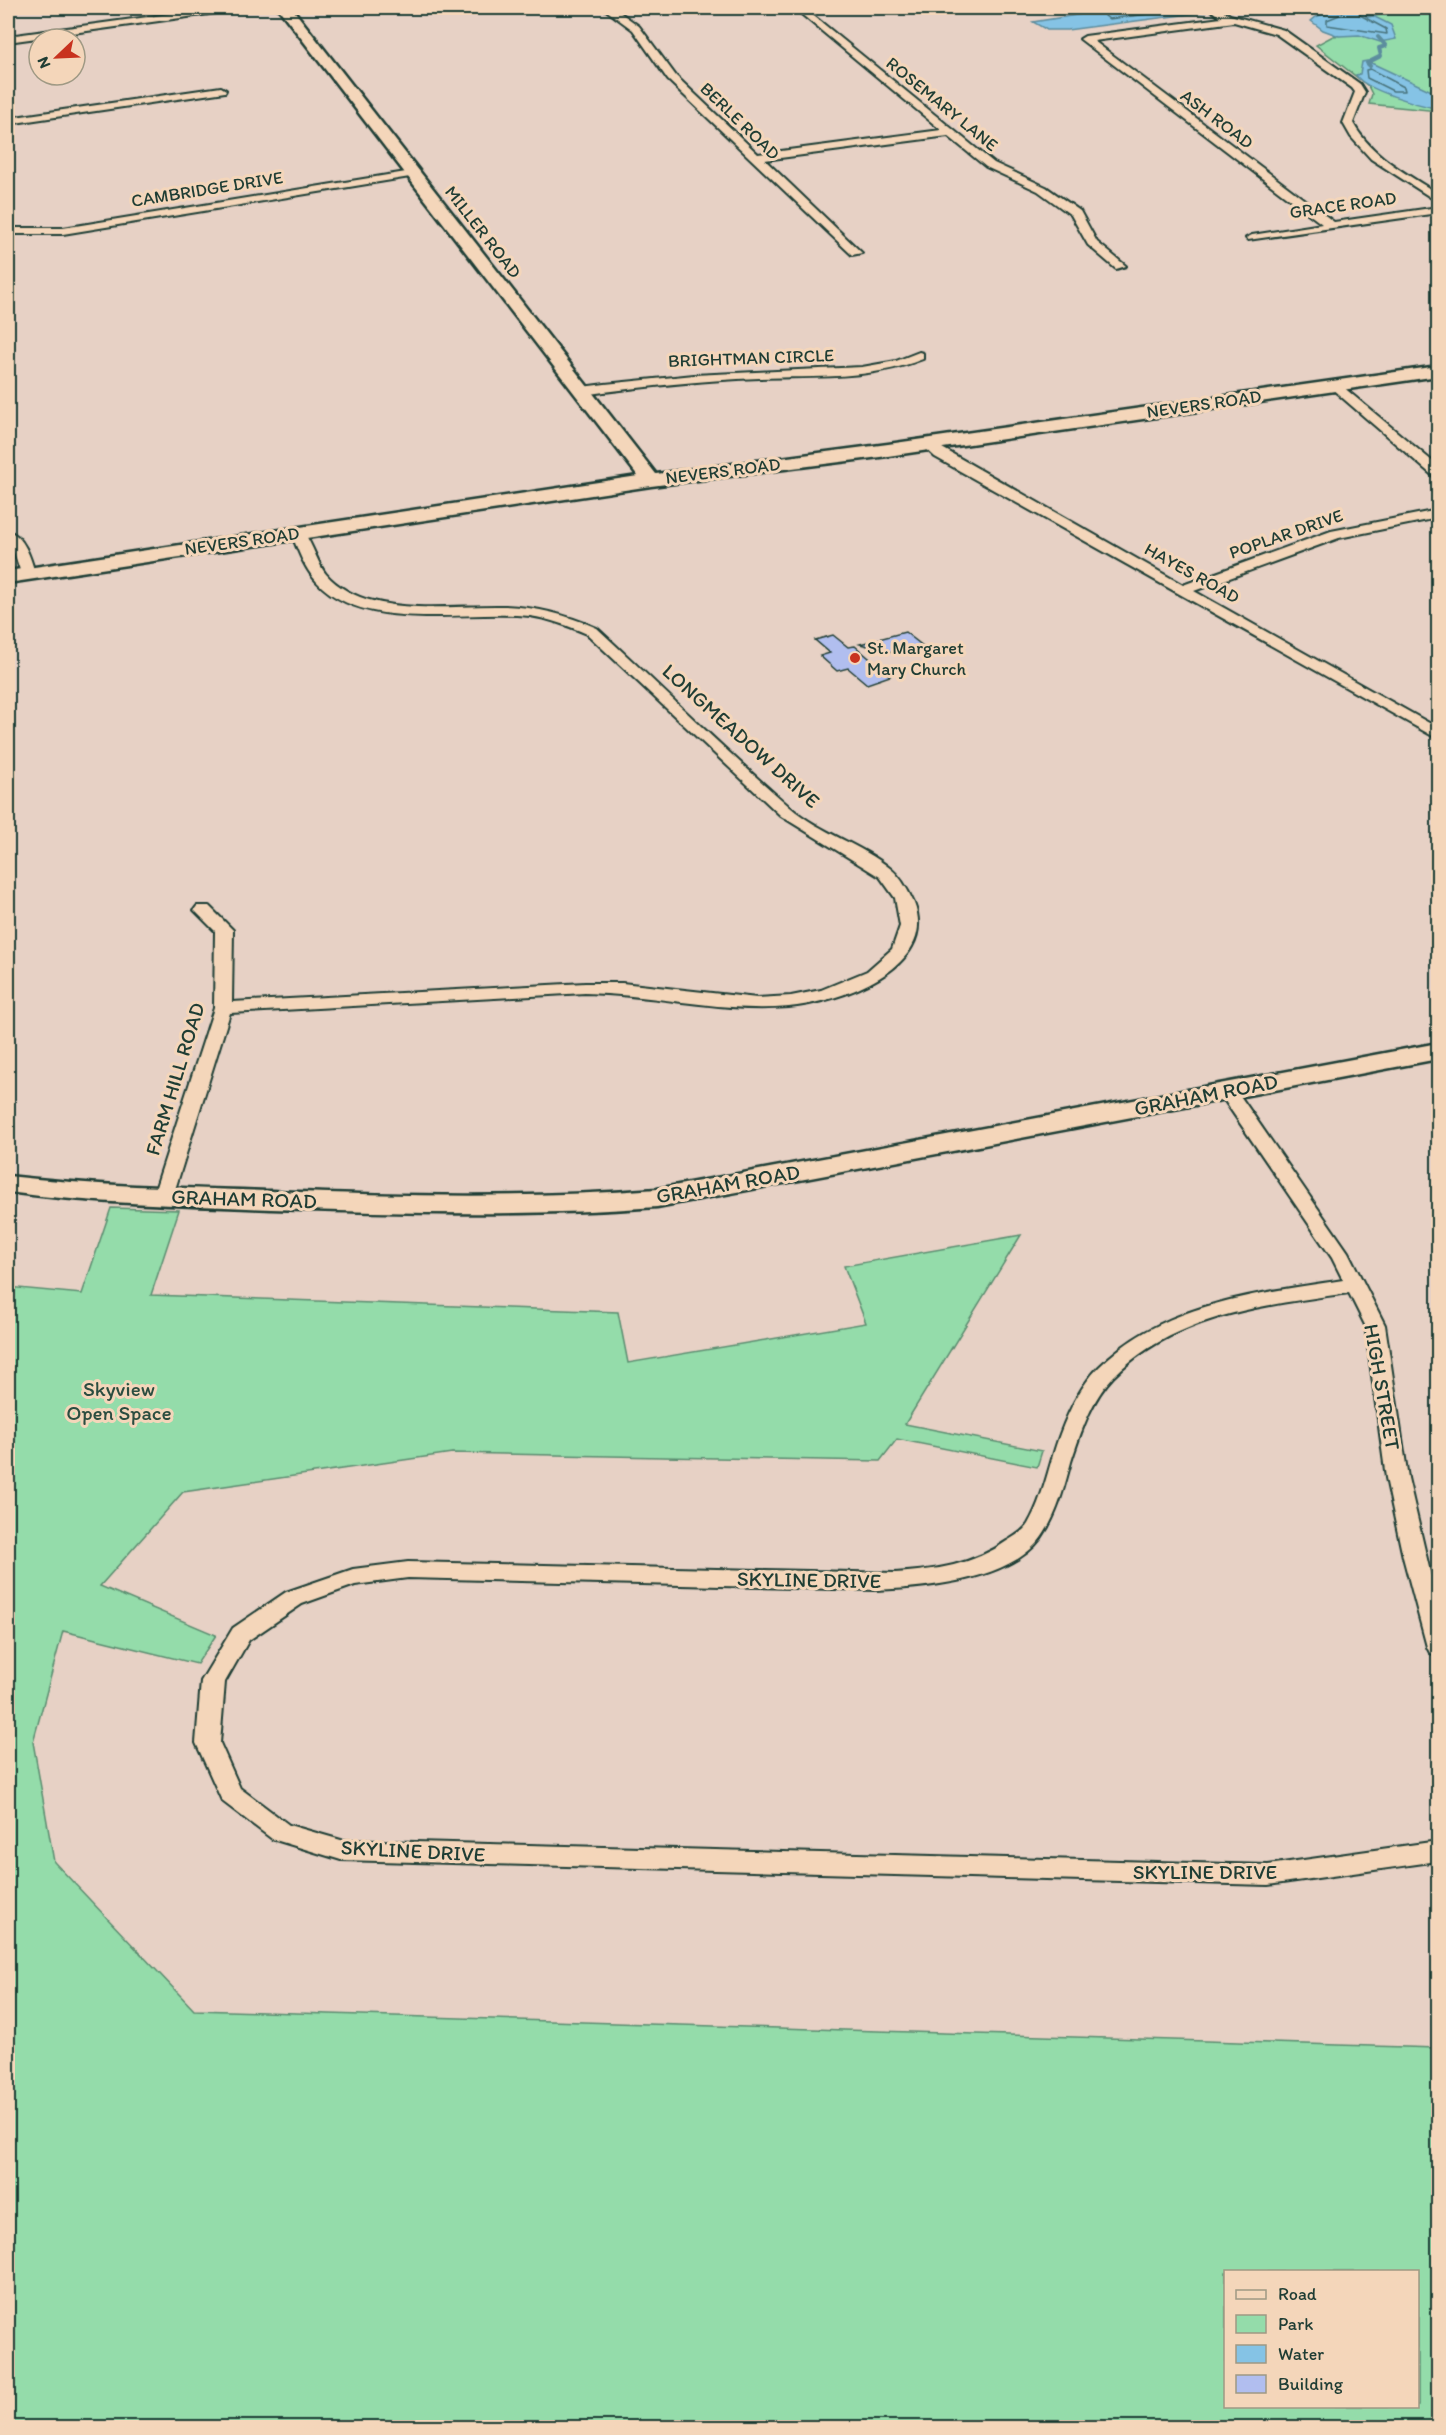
<svg xmlns="http://www.w3.org/2000/svg" width="1446" height="2435" font-family="Itim,sans-serif">
	<rect width="100%" height="100%" fill="#e7d1c5"/>
	<filter id="ink" filterUnits="userSpaceOnUse"><feTurbulence type="fractalNoise" baseFrequency=".0167" numOctaves="2"/><feDisplacementMap in="SourceGraphic" scale="12" xChannelSelector="R" yChannelSelector="G"/><feConvolveMatrix kernelMatrix="1 2 1 2 8 2 1 2 1" color-interpolation-filters="sRGB"/></filter>
	<g filter="url(#ink)">
		<path fill="#94dcaa" stroke="#5a8c6f" stroke-width="1.5" fill-rule="evenodd" d="M1314 8H1438V111L1369 104 1372 94 1368 86 1316 45 1333 36 1357 34Z
			M111 1208 179 1210 151 1295 618 1312 628 1363 866 1323 844 1266 1021 1235 905 1424 1042 1451 1037 1467 897 1439 880 1461 452 1453 183 1492 100 1586 216 1635 197 1664 63 1631 33 1742 54 1862 194 2010 1438 2048V2427H8V1287L82 1294ZM1226 2272H1418V2406H1226Z"/>
		<path fill="#85c3e5" stroke="#5c8d9e" stroke-width="1.5" d="M1120 8H1198L1205 12 1067 30H1047L1033 22Z
			M1361 10 1391 25 1396 39 1380 42 1359 35 1339 36 1323 30 1311 21C1321 10 1346 9 1361 10Z
			M1367 61 1438 94V109C1420 105 1364 90 1356 75L1360 74 1362 62Z"/>
		<g fill="none" stroke-linecap="round" stroke-linejoin="round">
			<path stroke="#48737b" stroke-width="1.5" d="M1108 8 1105 16 1109 19 1195 8
				M1344 8 1342 14 1327 20V25L1387 34 1386 29 1360 15 1357 8
				M1370 69 1404 87 1405 91H1393L1367 78 1366 70Z"/>
			<path stroke="#5c8d9e" stroke-width="4" d="M1367 16 1410 8
				M1370 66 1367 63 1381 56 1379 48 1386 46 1378 37"/>
		</g>
		<path fill="#b1beef" stroke="#1f3d34" stroke-width="1.5" d="M905 632 924 647 899 654 860 644Z
			M833 635 848 647 855 646 890 676 867 684 848 668 837 671 820 656 830 653 815 640Z"/>
		<g fill="none" stroke-linecap="round" stroke-linejoin="round">
			<g stroke="#1f3d34" stroke-width="4">
				<path id="street" d="M214 8H236L231 11 8 42V36Z
					M603 8H614L639 26 676 76 758 154 941 130 794 8H804L994 163 1046 187 1080 211 1097 242 1126 266 1116 269 1088 245 1071 215 1038 191 986 167 948 136 765 160 862 253 852 255 668 80 633 30Z
					M1208 8H1219L1230 15 1284 30 1360 84 1365 92 1353 123C1372 157 1408 174 1438 194V202L1371 159 1351 137 1343 123 1355 92 1352 88 1276 34 1234 22 1094 41 1334 222 1438 207V213L1248 240 1246 238 1252 235 1322 224 1080 39 1085 36 1221 18Z
					M221 87 226 90 225 92 8 124V118Z
					M412 171 418 174 416 176 63 234H8V228H63Z
					M919 352 923 353V359C870 380 817 376 760 378 701 380 641 387 582 395L576 391 582 387 605 384 694 375 862 367 896 361Z
					M1336 381 1438 466V477L1433 476 1331 388V382Z
					M928 440 1183 585 1331 531 1438 510V518L1339 538 1194 591 1438 728V739L935 457 921 444Z
					M298 529C309 531 317 564 326 574 337 587 356 597 373 601 415 612 461 605 505 606 537 607 567 615 597 628 662 688 724 750 790 807 820 833 861 844 891 869 901 877 909 892 914 903 940 969 836 1003 789 1007 721 1013 653 994 585 993L230 1013 173 1196 170 1200H156L153 1196 214 1008 215 931 194 910 197 906H209L233 930 232 1002 585 983H622L757 998 791 996 821 990 867 971 892 949 900 926 895 898 880 877 781 816 587 634C569 626 550 619 530 616 467 609 365 634 317 582 304 568 298 550 291 533Z
					M8 531C24 535 31 559 35 573L33 576H23L21 573 14 552 8 543Z
					M1227 1085 1234 1087 1348 1252 1385 1325 1408 1478 1438 1606V1656L1430 1653 1427 1647 1403 1557 1386 1478 1365 1325 1349 1293C1266 1305 1175 1314 1113 1377 1091 1400 1081 1432 1071 1462 1064 1488 1057 1516 1041 1538 1009 1581 925 1588 876 1590L408 1578 355 1585 302 1604 249 1640 225 1682 220 1743 240 1788 289 1825 341 1840 1268 1865 1438 1841V1861L1268 1885 341 1860 272 1839 222 1801 196 1743 201 1681 233 1628 286 1592 353 1569 408 1562 895 1573C936 1570 973 1565 1007 1541 1015 1536 1023 1532 1028 1524 1044 1497 1049 1463 1060 1434 1069 1410 1081 1385 1099 1367 1162 1303 1258 1293 1343 1280L1332 1258 1218 1091Z"/>
			</g>
			<g stroke="#1f3d34" stroke-width="5">
				<path id="secondary" d="M278 8H292L656 474 888 444 1438 366V376L888 456 651 486 8 583V571L638 476Z
					M1438 1043V1059L657 1207C528 1217 400 1213 271 1209 183 1205 95 1204 8 1192V1176C95 1186 183 1188 271 1191 400 1196 528 1199 657 1189Z"/>
			</g>
			<use href="#street" fill="#f4d6ba" fill-rule="evenodd"/>
			<use href="#secondary" fill="#f4d6ba" fill-rule="evenodd"/>
		</g>
	</g>
	<circle fill="#c8321e" stroke="#f4d6ba" stroke-width="2" cx="855" cy="658" r="6"/>
	<g text-anchor="middle" stroke-width="6" stroke-linejoin="round" paint-order="stroke">
		<g font-size="18" fill="#1f3d34" stroke="#f4d6ba">
			<text transform="translate(942 104) rotate(39)" y="6">ROSEMARY LANE</text>
			<text transform="translate(1217 119) rotate(37)" y="6">ASH ROAD</text>
			<text transform="translate(740 121) rotate(44)" y="6">BERLE ROAD</text>
			<text transform="translate(207 189) rotate(-9)" y="6">CAMBRIDGE DRIVE</text>
			<text transform="translate(1343 205) rotate(-8)" y="6">GRACE ROAD</text>
			<text transform="translate(483 232) rotate(52)" y="6">MILLER ROAD</text>
			<text transform="translate(751 358) rotate(-2)" y="6">BRIGHTMAN CIRCLE</text>
			<text transform="translate(1204 404) rotate(-8)" y="6">NEVERS ROAD</text>
			<text transform="translate(723 471) rotate(-7)" y="6">NEVERS ROAD</text>
			<text transform="translate(1286 534) rotate(-19)" y="6">POPLAR DRIVE</text>
			<text transform="translate(242 541) rotate(-8)" y="6">NEVERS ROAD</text>
			<text transform="translate(1192 573) rotate(29)" y="6">HAYES ROAD</text>
		</g>
		<g font-size="18" fill="#1f3d34" stroke="#f4d6ba" text-anchor="start">
			<text x="867" y="654">St. Margaret<tspan x="867" dy="21">Mary Church</tspan></text>
		</g>
		<g font-size="21" fill="#1f3d34" stroke="#f4d6ba">
			<text transform="translate(741 736) rotate(42)" y="7">LONGMEADOW DRIVE</text>
			<text transform="translate(175 1079) rotate(-73)" y="7">FARM HILL ROAD</text>
			<text transform="translate(1206 1095) rotate(-11)" y="7">GRAHAM ROAD</text>
			<text transform="translate(728 1184) rotate(-10)" y="7">GRAHAM ROAD</text>
			<text transform="translate(244 1199) rotate(2)" y="7">GRAHAM ROAD</text>
			<text transform="translate(1382 1387) rotate(80)" y="7">HIGH STREET</text>
			<text transform="translate(809 1580) rotate(1)" y="7">SKYLINE DRIVE</text>
			<text transform="translate(413 1851) rotate(3)" y="7">SKYLINE DRIVE</text>
			<text x="1205" y="1879">SKYLINE DRIVE</text>
		</g>
		<g font-size="21" fill="#2b4d40" stroke="#f4d6ba">
			<text x="119" y="1396">Skyview<tspan x="119" dy="24">Open Space</tspan></text>
		</g>
	</g>
	<rect width="1446" height="2435" fill="none" stroke="#f4d6ba" stroke-width="30"/>
	<rect x="15" y="15" width="1416" height="2405" fill="none" stroke="#1f3d34" stroke-width="2" filter="url(#ink)"/>
	<rect x="1224" y="2270" width="195" height="138" fill="#f4d6ba" stroke="#9f9984" stroke-width="1.5"/>
	<rect x="1236" y="2290" width="30" height="9" fill="#f4d6ba" stroke="#9f9984" stroke-width="1.5"/>
	<text x="1278" y="2300" font-size="18" fill="#1f3d34">Road</text>
	<rect x="1236" y="2315" width="30" height="18" fill="#94dcaa" stroke="#9f9984" stroke-width="1.5"/>
	<text x="1278" y="2330" font-size="18" fill="#1f3d34">Park</text>
	<rect x="1236" y="2345" width="30" height="18" fill="#85c3e5" stroke="#9f9984" stroke-width="1.5"/>
	<text x="1278" y="2360" font-size="18" fill="#1f3d34">Water</text>
	<rect x="1236" y="2375" width="30" height="18" fill="#b1beef" stroke="#9f9984" stroke-width="1.5"/>
	<text x="1278" y="2390" font-size="18" fill="#1f3d34">Building</text>
	<g transform="translate(57 57) rotate(247)"><circle r="28" fill="#f4d6ba" stroke="#9f9984" stroke-width="1.5"/>
	<path d="M0-4.5L10 22L0 15L-10 22Z" fill="#c8321e"/>
	<text y="-9" font-size="16" font-weight="bold" text-anchor="middle" fill="#1f3d34">N</text>
	</g>
</svg>
